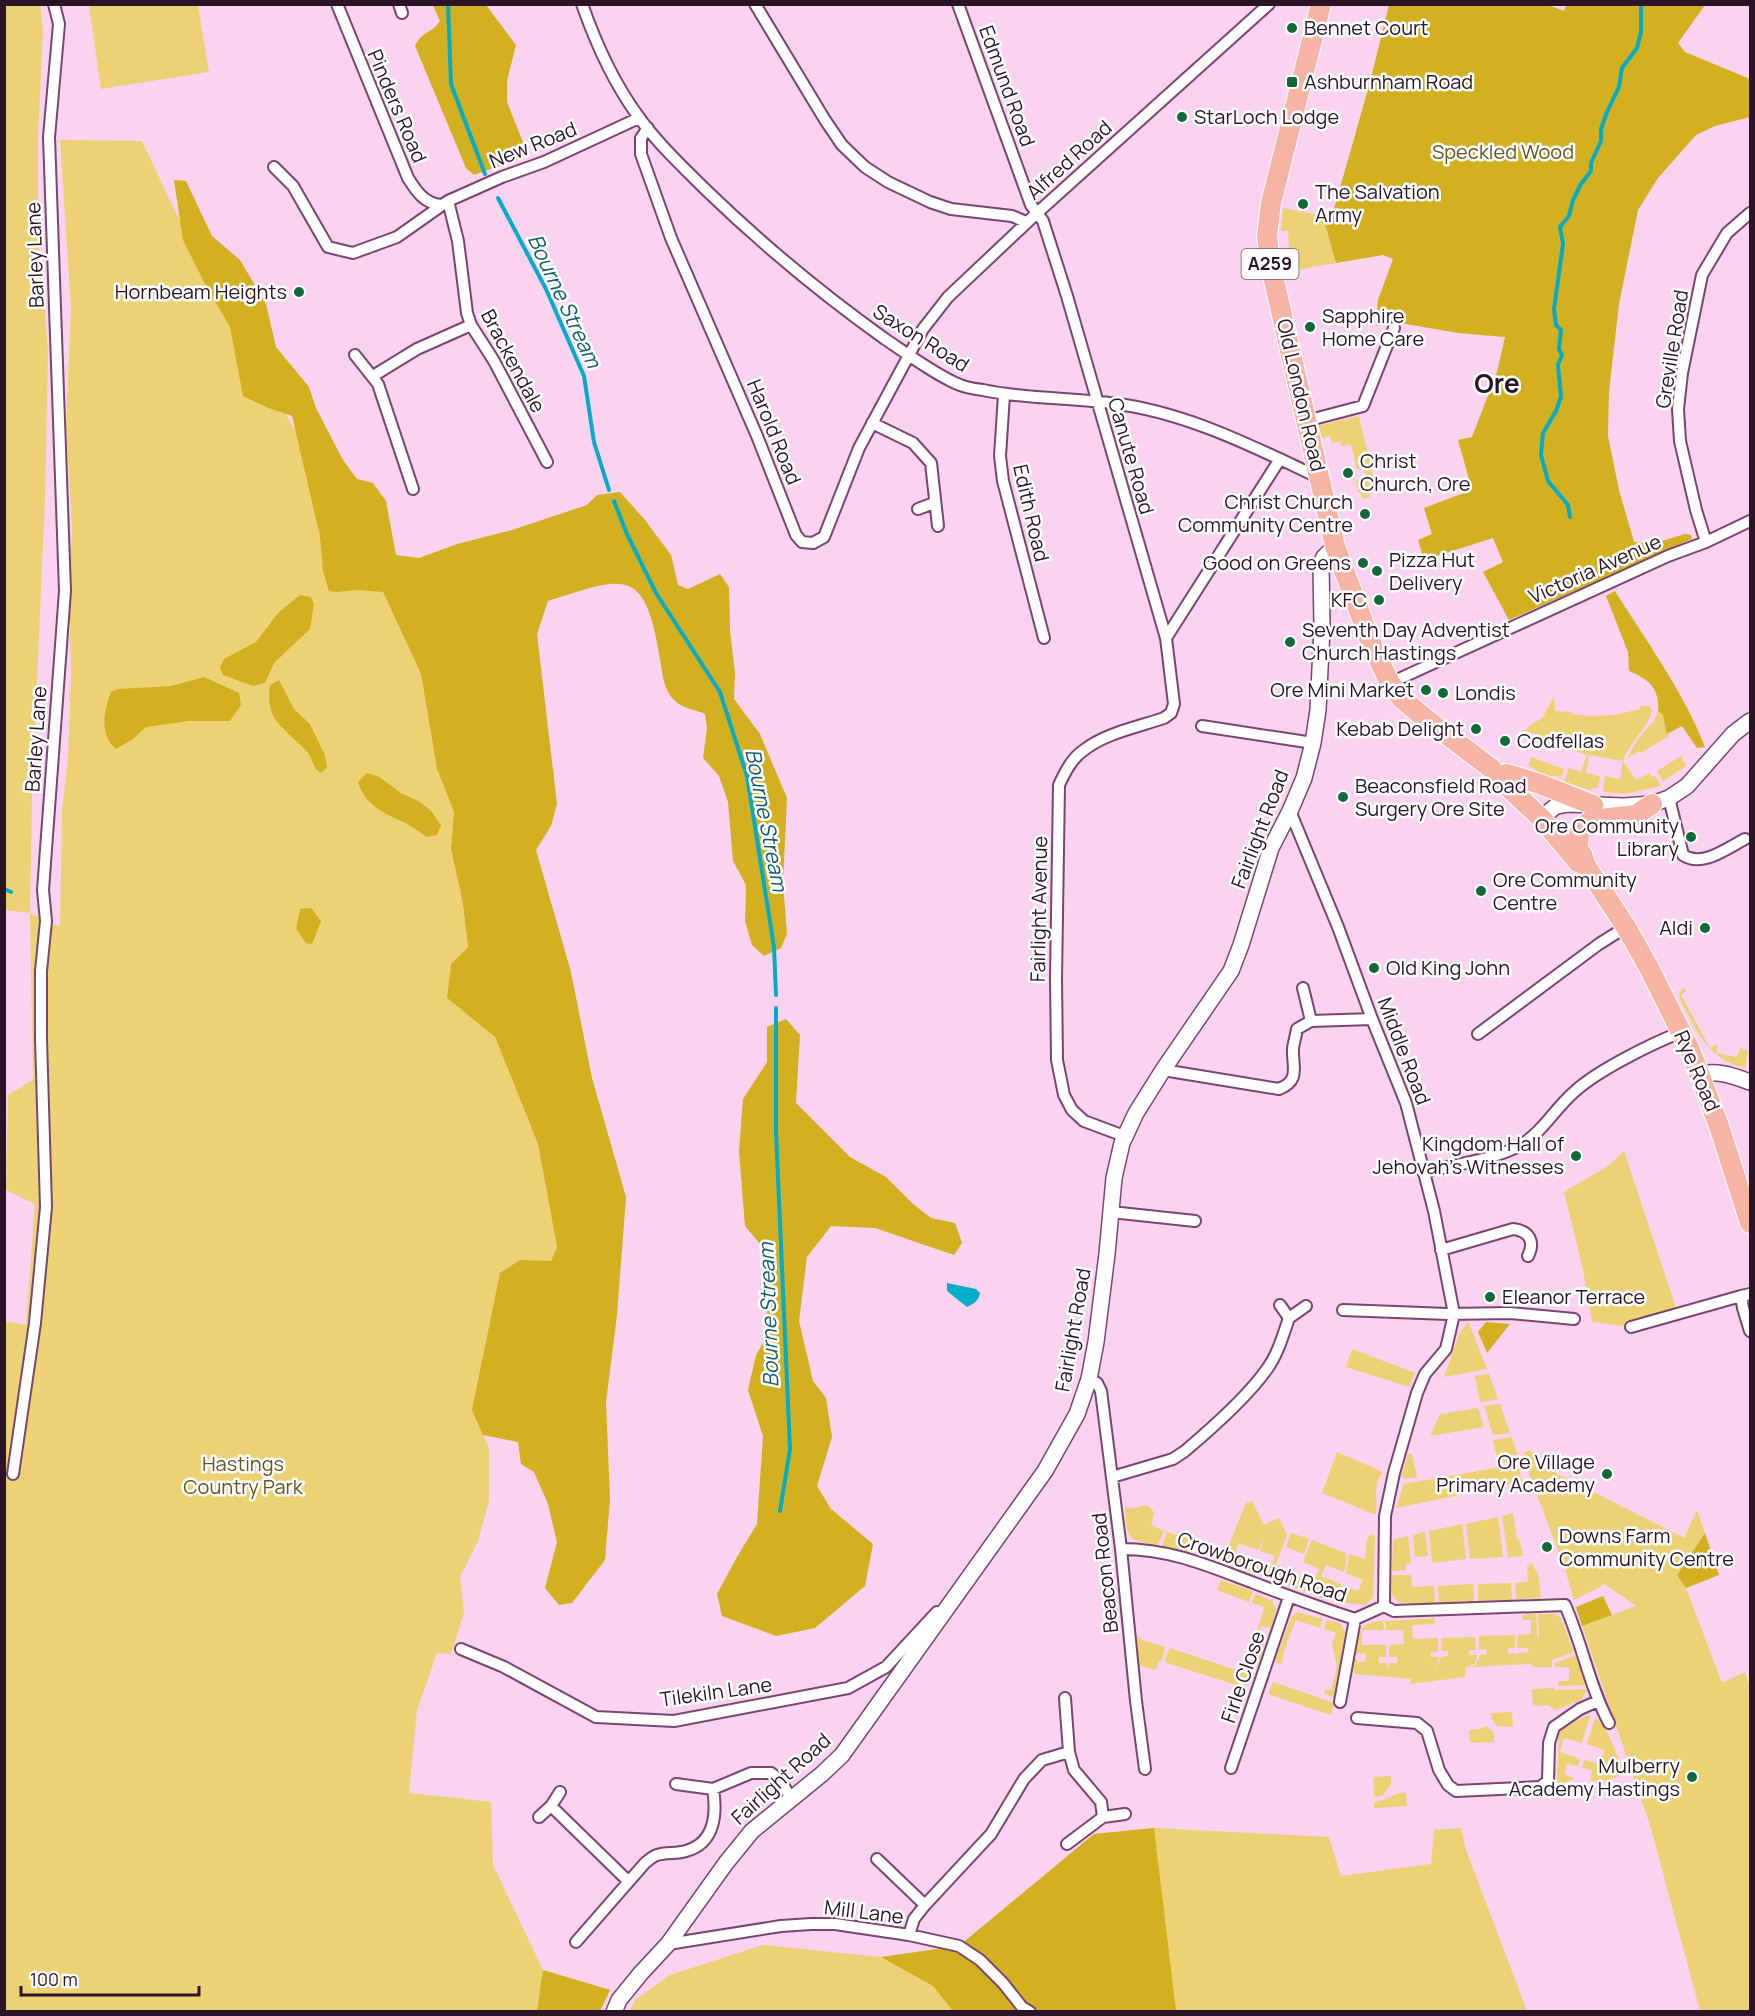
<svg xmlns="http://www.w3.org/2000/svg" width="1755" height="2016" font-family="Manrope,sans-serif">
	<rect width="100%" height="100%" fill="#f9d3f0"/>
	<path fill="#ecd274" d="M40 4 43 31 38 136V233L48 351 45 498 32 797 30 913 60 927 62 811 68 759 71 674 69 584 72 526 66 427 71 308 60 140 142 141 174 209 383 592 421 674 437 769 454 812 451 849 463 904 468 947 451 964 447 998 495 1037 538 1144 557 1247 551 1261 520 1260 473 1410 489 1448V1501L478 1541 460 1577 464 1613 451 1654 437 1653 417 1710 409 1793 491 1802 493 1865 543 1970 610 1990 600 2011H5L4 1321 26 1325 35 1204 6 1190 8 1095 33 1080 30 913 5 910 4 5Z
		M89 5H198L209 72 101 89Z
		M1283 208 1325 216V224L1336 263 1285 272 1282 248 1289 247 1288 231H1281Z
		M1359 416 1376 488 1369 490 1370 497 1363 499 1361 493 1358 492 1356 480 1366 478 1363 467 1357 469 1351 444 1342 446 1340 441 1332 443 1330 436 1320 438 1317 426Z
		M1554 696 1555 711 1571 712 1572 714 1589 716 1615 715 1640 709 1641 706H1649L1652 710C1649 728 1629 742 1623 761L1636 780 1649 773 1652 777 1655 776 1661 786 1624 794 1603 792 1605 776 1620 779 1623 761 1589 755 1586 773 1600 776 1598 788H1592L1591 790 1564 782 1569 768 1581 772 1587 755 1537 739 1538 735 1524 730 1543 717Z
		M1658 711 1663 715 1669 736 1641 753 1640 751 1627 758 1638 739 1654 721Z
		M1681 756 1686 766 1663 781 1657 771Z
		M1531 757 1564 769 1561 778 1553 775 1551 778 1535 772 1536 769 1529 766Z
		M1684 988 1686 991 1681 995 1710 1048 1718 1044 1716 1053 1737 1057 1740 1048 1748 1051 1745 1068C1706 1058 1697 1031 1679 998L1681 990Z
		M1624 1151 1678 1314 1631 1327 1592 1322 1582 1265 1564 1192 1608 1166Z
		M1468 1321 1487 1369 1444 1377 1459 1335Z
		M1352 1349 1415 1373 1409 1387 1346 1367Z
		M1489 1374 1498 1399 1480 1402 1475 1376Z
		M1500 1404 1510 1433 1493 1435 1484 1406Z
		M1478 1408 1484 1427 1430 1436 1440 1414Z
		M1512 1437 1519 1460 1498 1463 1493 1440Z
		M1528 1450 1533 1453 1544 1467 1684 1538 1697 1510 1705 1533 1677 1575 1686 1588 1722 1683 1745 1672 1750 1687V2009L1747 2011H1700L1651 1828 1582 1626 1636 1606 1605 1584 1574 1600 1564 1566 1522 1455Z
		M1337 1452 1383 1472C1372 1485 1378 1499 1376 1515L1322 1493Z
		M1408 1454H1412L1417 1477 1404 1479 1402 1475Z
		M1518 1464 1522 1482 1396 1508 1404 1484Z
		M1252 1501 1264 1525 1279 1518 1287 1535 1270 1579 1253 1573 1258 1561 1271 1566 1275 1556 1260 1551 1264 1538 1258 1550 1239 1543 1235 1553 1256 1561 1251 1572 1222 1562 1246 1503Z
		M1147 1505 1155 1513 1151 1525 1164 1531 1158 1545C1126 1539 1127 1540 1125 1507L1134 1508Z
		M1513 1513 1517 1540H1520L1523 1556 1508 1557 1502 1516Z
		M1498 1517 1503 1557 1470 1559 1466 1524Z
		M1462 1524 1466 1559 1432 1563 1429 1531Z
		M1167 1532 1197 1541 1191 1553 1162 1546Z
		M1425 1532 1428 1556 1415 1557 1413 1535Z
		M1291 1533 1309 1539 1304 1554 1286 1547Z
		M1370 1534 1375 1536 1373 1598 1365 1605 1337 1602 1344 1586 1358 1591 1363 1580 1346 1573 1349 1554 1365 1559 1367 1540Z
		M1408 1536 1411 1563 1406 1564V1570L1392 1571 1393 1540Z
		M1312 1540 1346 1553V1566L1344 1572 1326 1565 1321 1576 1342 1585 1334 1602 1295 1588 1301 1575 1314 1580 1319 1569 1303 1562Z
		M1533 1563 1534 1568 1538 1573 1541 1598 1516 1599 1515 1583 1528 1582 1527 1566Z
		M1278 1565 1298 1574 1292 1587 1272 1580Z
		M1392 1575H1411L1412 1587 1434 1586 1435 1603H1399L1392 1595Z
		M1221 1580 1253 1591 1249 1602 1217 1590Z
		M1511 1583 1512 1600 1478 1601V1584Z
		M1473 1584 1474 1601 1439 1603 1438 1586Z
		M1255 1594 1272 1601 1276 1610 1271 1628 1261 1626 1257 1638 1265 1642 1260 1659 1251 1657 1264 1607 1252 1603Z
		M1298 1612 1322 1619 1320 1628 1296 1620 1284 1650 1282 1664 1275 1662 1291 1617Z
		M1536 1614 1537 1636H1539L1538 1614H1555L1561 1618 1574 1652 1552 1660V1667H1532L1531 1664 1466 1667 1465 1677 1410 1684 1411 1679 1355 1674 1352 1669 1354 1658 1357 1659V1662H1365L1366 1654 1358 1653 1355 1655C1357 1635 1359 1621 1383 1621L1384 1630H1362V1645H1386V1657H1379V1663H1387L1389 1671V1663H1397V1657H1389V1645L1404 1644 1403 1630H1386V1621L1434 1618 1435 1624 1412 1625 1413 1639 1438 1638V1652H1431V1657H1439L1435 1673 1441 1657 1448 1656V1651H1442L1441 1638 1475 1637 1476 1650H1469V1655H1477L1475 1664 1470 1665V1667L1476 1665 1480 1655 1487 1654 1486 1649 1479 1650V1636L1515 1635V1648H1508V1654L1516 1653 1517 1660V1653L1529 1652 1528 1648H1517L1518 1635 1531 1634V1620H1523L1522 1615Z
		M1327 1620 1340 1623 1345 1632 1335 1698 1324 1694 1325 1689 1331 1691 1337 1667 1332 1644 1336 1633 1324 1629Z
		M1137 1635 1142 1640 1165 1647 1162 1660 1158 1663 1156 1670 1138 1665Z
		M1170 1648 1248 1674 1249 1676 1246 1686 1243 1687 1167 1663 1165 1660Z
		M1575 1655 1587 1685 1559 1686 1558 1681H1569V1667H1555V1663Z
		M1273 1682 1334 1703 1331 1715 1268 1694Z
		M1554 1688 1555 1690 1587 1689 1581 1700 1555 1710 1548 1705 1533 1706 1532 1689Z
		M1512 1712 1513 1727 1497 1726 1491 1718V1713Z
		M1586 1716H1590L1582 1743 1564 1738 1560 1752 1580 1759 1578 1766 1567 1764 1564 1774 1575 1779 1557 1785 1559 1732 1566 1726Z
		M1595 1718 1603 1723 1623 1768C1619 1782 1602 1781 1590 1781L1592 1770 1582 1768 1584 1760 1600 1764 1604 1750 1587 1744Z
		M1486 1726 1494 1733V1742L1470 1743 1469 1730 1480 1729Z
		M1391 1776V1785L1382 1796 1374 1797 1373 1777Z
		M1406 1792 1407 1806 1374 1808V1802C1386 1801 1394 1793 1406 1792Z
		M1154 1828 1329 1837 1341 1876 1431 1864 1434 1830 1461 1828 1466 1850 1527 2011 629 2012 636 1999 670 1975 763 1945 881 1957 959 1946 1094 1834Z"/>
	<path fill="#d2b01f" d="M1545 4 1564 11 1567 4 1705 5 1678 43 1685 52 1750 79V117L1715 126 1696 135 1658 178 1638 210 1619 304 1609 391 1608 436 1619 490 1634 542 1652 544 1685 534 1691 535 1692 539 1509 620 1483 572 1503 562 1493 538 1424 560 1418 540 1432 534 1424 508 1472 490 1458 440 1472 437 1497 372 1505 337 1458 333 1400 323 1376 326 1378 300 1393 259 1383 255 1336 263 1325 224V216H1332L1369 86 1389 5Z
		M433 5H486L516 45 507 81V102L526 150 519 159 474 175 466 168 415 46C423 30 430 35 440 21Z
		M174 180 186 181 212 236 240 260 266 304 276 347 309 387 316 408 343 460 357 479 373 483 386 501 396 555 419 558 457 544 512 530 587 505 597 495 620 492 645 520 671 555 678 585 688 589 720 574 729 587 730 631 735 672 734 699 760 734 787 798 783 883 787 934 781 948 764 956 752 945 745 921 746 885 733 861 728 802 719 776 703 758 707 728 705 714C696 710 682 708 675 701 663 689 663 675 660 659 645 567 627 575 548 601L537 634 557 804 551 826 536 850 571 972 592 1078 626 1197 617 1315 606 1402 610 1499 605 1560 572 1603 559 1605 545 1588 557 1542 548 1504 534 1472 521 1464 518 1442 483 1435 472 1410 500 1273 520 1260 551 1261 557 1247 538 1144 495 1037 447 998 451 964 468 947 463 904 451 849 454 812 437 769 421 674 383 592 357 590 336 592 329 591 323 571 320 536 292 416 266 407 243 396 230 327 206 286 183 240Z
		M1615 591C1646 641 1684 692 1705 747L1697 748 1682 726 1667 734 1663 715 1658 711C1660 689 1649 679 1629 671L1628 652 1606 596Z
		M300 595 311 597 314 604 310 629 274 663 265 683 253 686 223 675 220 667 224 659 256 642 278 613Z
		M204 677 239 693 241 705 230 721H189L146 727 133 739 116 749C99 735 104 710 111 692L118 689 171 686Z
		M279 680 294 709 310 724 325 755 327 767 321 773C313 769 314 762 309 754 306 750 300 745 296 741 276 722 266 714 270 685Z
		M367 773 378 776 401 793 420 802 431 811 441 825 437 835 426 837C404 816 368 816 358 782Z
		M311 908 321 921 312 944 306 943 296 929 300 909Z
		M786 1019 800 1035 796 1103 850 1157 886 1177 913 1204 931 1218 955 1223 962 1243 954 1255 875 1228 831 1226 807 1257 799 1321 813 1381 826 1398 832 1437 817 1486 831 1509 873 1544 865 1586 815 1628 776 1636 722 1616 717 1594 737 1557 757 1524 763 1436 748 1390 756 1355 766 1338 770 1256 745 1226 739 1151 743 1099 767 1062V1027Z
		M1486 1322 1510 1324 1487 1353 1478 1332Z
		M1705 1533 1719 1575 1686 1588 1677 1575Z
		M1603 1596 1612 1615 1582 1626 1576 1607Z
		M1154 1828 1176 2011H953L933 1986 881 1957 959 1946 1094 1834Z
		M543 1970 610 1990 600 2011H537Z"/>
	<path fill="#04acc8" d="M947 1283 976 1289 980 1293C979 1300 974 1304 967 1307L947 1291Z"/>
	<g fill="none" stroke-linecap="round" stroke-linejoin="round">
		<path stroke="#04acc8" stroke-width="4" d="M448 4 451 84 485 174
			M498 198 546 289 584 376 594 442 609 490
			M614 501 627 534 656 593 720 692 747 776 774 947 776 995
			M1570 517 1568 505 1548 481 1541 455 1543 433 1556 411 1561 397 1558 365 1562 355 1559 349 1561 330 1556 325 1554 309 1563 244 1560 227 1569 216 1573 200 1581 184 1591 171V163L1601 141V129L1607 112 1619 87 1622 68 1637 48 1641 32V4
			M4 889 11 892
			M776 1008V1132L790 1449 780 1511"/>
		<g stroke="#7b4570" stroke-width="14">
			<path id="street" d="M337 4 408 178C417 192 424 203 441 205
				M399 4 402 13
				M582 4C596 44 613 82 638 116 657 143 684 168 707 191 763 245 822 294 885 339 906 353 937 376 960 385 967 388 975 389 983 390 1030 400 1078 397 1125 405 1194 416 1258 449 1320 478
				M755 4 825 120 842 145 865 167 888 182 930 202 951 209 1012 216 1026 222
				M958 4 1031 205 1043 221 1067 296 1166 638 1174 704 1171 713 1164 718C1138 727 1106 733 1084 750 1072 758 1065 772 1059 785L1056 979 1057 1060 1064 1095 1072 1110 1084 1121 1124 1136
				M648 128 641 138V154L671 238 757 436 796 535 802 542 813 543 824 537 859 448 923 329 948 297 1037 213 1269 4
				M274 167 293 186 328 247 353 253 397 237 448 201 502 177 544 162 639 118
				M448 201 458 241 467 313 471 325 494 361 547 462
				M355 355 378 384 413 489
				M373 376 417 349 471 325
				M1004 395 1000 456 1003 481 1044 638
				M1306 421 1363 406 1394 328
				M872 423 913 443 931 463 938 526
				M918 509 934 503
				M1706 542 1696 510 1680 441 1678 409 1682 373 1702 275 1727 233 1750 213
				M1166 638 1280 459
				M1390 683 1668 556 1706 542 1750 521
				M1202 726 1313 743
				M1669 798 1683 855C1702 868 1727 848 1745 839
				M1290 811 1338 927 1372 1019 1406 1103 1434 1211 1454 1314 1446 1349 1425 1374 1417 1393 1394 1473 1385 1516 1384 1606
				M1303 988 1311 1021
				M1478 1034 1599 944 1626 927
				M1163 1070 1279 1089C1301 1080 1292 1067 1293 1048 1294 1042 1296 1035 1297 1029L1311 1021 1372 1019
				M1423 1172C1453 1165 1494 1160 1521 1145 1543 1131 1554 1110 1573 1093 1596 1071 1651 1044 1681 1032
				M1111 1212 1195 1221
				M1441 1250 1513 1229C1530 1231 1535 1242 1528 1256
				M1750 1294 1741 1296 1743 1308 1750 1331
				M1343 1310 1448 1314 1510 1313 1574 1319
				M1289 1318 1306 1306
				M1631 1327 1741 1296
				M1089 1379 1097 1383 1101 1391 1121 1549 1136 1701 1145 1769
				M13 1474 35 1323 46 1207 41 1039V971L46 921 43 890 65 591 49 137 59 24 54 4
				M1112 1477 1173 1459 1185 1451C1211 1429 1248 1396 1267 1369 1278 1354 1283 1335 1289 1318L1280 1305
				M1121 1549C1171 1549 1209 1566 1254 1583 1288 1596 1321 1608 1355 1619
				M1384 1606 1394 1611 1565 1605C1582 1643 1589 1685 1609 1723
				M461 1649 504 1667 596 1717 674 1721 848 1688 886 1667 937 1612
				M1065 1698 1069 1752 1074 1770 1101 1802 1103 1817
				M1340 1702 1355 1619 1384 1606
				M1357 1718 1417 1723 1427 1731 1439 1770 1448 1785 1456 1791 1540 1787 1548 1781 1549 1743 1554 1727 1580 1709 1598 1701
				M1231 1768 1289 1597
				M676 1784 713 1789 751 1773H771L780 1780 791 1798
				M560 1792 551 1806 628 1881
				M539 1817 551 1806
				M1067 1844 1103 1817 1125 1814
				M877 1859 925 1905
				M909 1935 914 1919 925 1905 991 1834 1024 1779 1042 1760 1069 1752
				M576 1942 645 1863C649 1860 653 1856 657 1855 666 1852 677 1854 686 1851 715 1843 717 1814 713 1789
				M668 1944 781 1926 811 1924H835L909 1935 959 1946 980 1960 1003 1983 1022 2007 1030 2012"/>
		</g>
		<g stroke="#7b4570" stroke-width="18">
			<path id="secondary" d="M1541 818 1556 806 1568 804 1624 806 1652 804 1669 798 1687 786 1733 734 1750 721
				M1700 1074C1718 1070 1733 1076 1750 1082
				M614 2012 619 2000 641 1973 668 1944 726 1863 752 1831 822 1774 842 1755 1045 1471 1077 1414 1089 1379 1096 1342 1107 1254 1114 1178 1122 1143 1136 1113 1163 1070 1231 971 1241 945 1271 848 1290 811 1304 778 1313 743 1318 710 1322 628 1321 565 1324 557 1335 546"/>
		</g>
		<g stroke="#fff" stroke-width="22">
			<path id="highway" d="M1321 4 1271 203 1267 236 1270 263 1335 546 1372 646 1390 683 1401 698 1426 719 1492 769 1495 775 1541 818 1578 862 1586 866
				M1507 774 1540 784 1593 805
				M1578 848C1577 835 1581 825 1593 820L1636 815 1652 804
				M1582 854 1586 866 1626 927 1648 966 1690 1050 1719 1126 1750 1223"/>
		</g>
		<use href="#street" stroke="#fff" stroke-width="10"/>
		<use href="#secondary" stroke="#fff" stroke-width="15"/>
		<use href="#highway" stroke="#f6b4a4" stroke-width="20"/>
	</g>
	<g fill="#10693b" stroke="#fff" stroke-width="2">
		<circle cx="1292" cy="28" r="6"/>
		<rect x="1286" y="76" width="12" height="12" rx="3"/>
		<circle cx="1182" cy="117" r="6"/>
		<circle cx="1303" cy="204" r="6"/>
		<circle cx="299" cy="292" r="6"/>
		<circle cx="1310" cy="327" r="6"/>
		<circle cx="1348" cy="473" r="6"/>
		<circle cx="1365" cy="514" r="6"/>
		<circle cx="1363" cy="563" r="6"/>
		<circle cx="1377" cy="571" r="6"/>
		<circle cx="1379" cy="600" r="6"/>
		<circle cx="1290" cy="642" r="6"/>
		<circle cx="1426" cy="690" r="6"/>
		<circle cx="1443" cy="693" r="6"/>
		<circle cx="1476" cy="729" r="6"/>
		<circle cx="1505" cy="741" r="6"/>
		<circle cx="1343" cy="797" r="6"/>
		<circle cx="1691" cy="837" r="6"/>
		<circle cx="1481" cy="891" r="6"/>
		<circle cx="1705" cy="928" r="6"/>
		<circle cx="1374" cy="968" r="6"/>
		<circle cx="1576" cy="1156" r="6"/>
		<circle cx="1490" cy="1297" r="6"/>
		<circle cx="1607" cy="1474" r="6"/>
		<circle cx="1547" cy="1547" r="6"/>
		<circle cx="1692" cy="1777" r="6"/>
	</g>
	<g text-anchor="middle" stroke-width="5" stroke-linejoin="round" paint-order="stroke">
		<rect fill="#fff" stroke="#6b5a67" stroke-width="1.5" x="1241.5" y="249" width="57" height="30" rx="4.5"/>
		<g font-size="18" font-weight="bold" fill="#2b1426">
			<text x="1270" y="270">A259</text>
		</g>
		<g font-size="20" fill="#2b1426" stroke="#fff" text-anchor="start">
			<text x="1304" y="35">Bennet Court</text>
			<text x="1304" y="89">Ashburnham Road</text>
			<text x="1194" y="124">StarLoch Lodge</text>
			<text x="1315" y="199">The Salvation<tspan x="1315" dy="23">Army</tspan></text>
			<text x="287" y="299" text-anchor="end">Hornbeam Heights</text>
			<text x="1322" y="323">Sapphire<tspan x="1322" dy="23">Home Care</tspan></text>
			<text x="1360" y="468">Christ<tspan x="1360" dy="23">Church, Ore</tspan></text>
			<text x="1353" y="509" text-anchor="end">Christ Church<tspan x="1353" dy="23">Community Centre</tspan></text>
			<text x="1389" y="567">Pizza Hut<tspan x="1389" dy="23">Delivery</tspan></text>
			<text x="1351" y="570" text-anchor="end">Good on Greens</text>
			<text x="1367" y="607" text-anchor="end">KFC</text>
			<text x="1302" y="637">Seventh Day Adventist<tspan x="1302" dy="23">Church Hastings</tspan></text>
			<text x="1414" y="697" text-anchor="end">Ore Mini Market</text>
			<text x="1455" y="700">Londis</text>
			<text x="1464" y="736" text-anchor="end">Kebab Delight</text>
			<text x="1517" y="748">Codfellas</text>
			<text x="1355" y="793">Beaconsfield Road<tspan x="1355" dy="23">Surgery Ore Site</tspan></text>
			<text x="1679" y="833" text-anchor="end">Ore Community<tspan x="1679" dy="23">Library</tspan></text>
			<text x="1493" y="887">Ore Community<tspan x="1493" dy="23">Centre</tspan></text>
			<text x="1693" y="935" text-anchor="end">Aldi</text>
			<text x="1386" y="975">Old King John</text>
			<text x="1564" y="1151" text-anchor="end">Kingdom Hall of<tspan x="1564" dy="23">Jehovah's Witnesses</tspan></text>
			<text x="1502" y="1304">Eleanor Terrace</text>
			<text x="1595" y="1469" text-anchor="end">Ore Village<tspan x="1595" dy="23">Primary Academy</tspan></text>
			<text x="1559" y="1543">Downs Farm<tspan x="1559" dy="23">Community Centre</tspan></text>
			<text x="1680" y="1773" text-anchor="end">Mulberry<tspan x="1680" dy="23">Academy Hastings</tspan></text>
		</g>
		<g font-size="20" fill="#2b1426" stroke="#fff">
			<text transform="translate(1007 86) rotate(70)" y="7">Edmund Road</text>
			<text transform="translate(397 106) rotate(67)" y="7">Pinders Road</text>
			<text transform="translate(533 145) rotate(-22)" y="7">New Road</text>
			<text transform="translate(1069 160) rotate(-42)" y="7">Alfred Road</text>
			<text transform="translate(35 255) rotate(-92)" y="7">Barley Lane</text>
			<text transform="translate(921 338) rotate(32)" y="7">Saxon Road</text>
			<text transform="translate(1672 349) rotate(-81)" y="7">Greville Road</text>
			<text transform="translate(513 361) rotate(62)" y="7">Brackendale</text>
			<text transform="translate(1301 395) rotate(77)" y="7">Old London Road</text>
			<text transform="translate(774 432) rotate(68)" y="7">Harold Road</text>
			<text transform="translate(1131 456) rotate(74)" y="7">Canute Road</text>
			<text transform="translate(1031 513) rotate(77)" y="7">Edith Road</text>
			<text transform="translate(1595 569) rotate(-24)" y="7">Victoria Avenue</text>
			<text transform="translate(36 739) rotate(-86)" y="7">Barley Lane</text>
			<text transform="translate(1260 829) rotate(-69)" y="7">Fairlight Road</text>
			<text transform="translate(1039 909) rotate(-89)" y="7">Fairlight Avenue</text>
			<text transform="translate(1404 1051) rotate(69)" y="7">Middle Road</text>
			<text transform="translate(1697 1071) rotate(67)" y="7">Rye Road</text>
			<text transform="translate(1073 1330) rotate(-80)" y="7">Fairlight Road</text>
			<text transform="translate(1262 1567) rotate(19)" y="7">Crowborough Road</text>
			<text transform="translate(1105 1573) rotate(-96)" y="7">Beacon Road</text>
			<text transform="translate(1243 1677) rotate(-71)" y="7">Firle Close</text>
			<text transform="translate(716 1692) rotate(-8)" y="7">Tilekiln Lane</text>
			<text transform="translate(781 1779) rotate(-42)" y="7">Fairlight Road</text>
			<text transform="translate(864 1912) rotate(7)" y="7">Mill Lane</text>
		</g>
		<g font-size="20" fill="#645623" stroke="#fff">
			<text x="1503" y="159">Speckled Wood</text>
			<text x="243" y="1471">Hastings<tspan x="243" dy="23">Country Park</tspan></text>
		</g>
		<g font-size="21" font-style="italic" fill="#115d6b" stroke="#fff">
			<text transform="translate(564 301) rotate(65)" y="7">Bourne Stream</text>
			<text transform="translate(766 820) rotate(79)" y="7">Bourne Stream</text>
			<text transform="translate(769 1315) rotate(-92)" y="7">Bourne Stream</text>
		</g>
		<g font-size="26" font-weight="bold" fill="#2b1426" stroke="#fff">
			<text x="1497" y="393">Ore</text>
		</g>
	</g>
	<rect width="1755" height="2016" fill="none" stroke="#2b1426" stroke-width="12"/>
	<path d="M21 1986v9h178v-9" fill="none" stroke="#2b1426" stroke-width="3"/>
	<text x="30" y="1986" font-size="18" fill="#2b1426" stroke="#ffffff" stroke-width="4.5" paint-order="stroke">100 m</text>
</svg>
